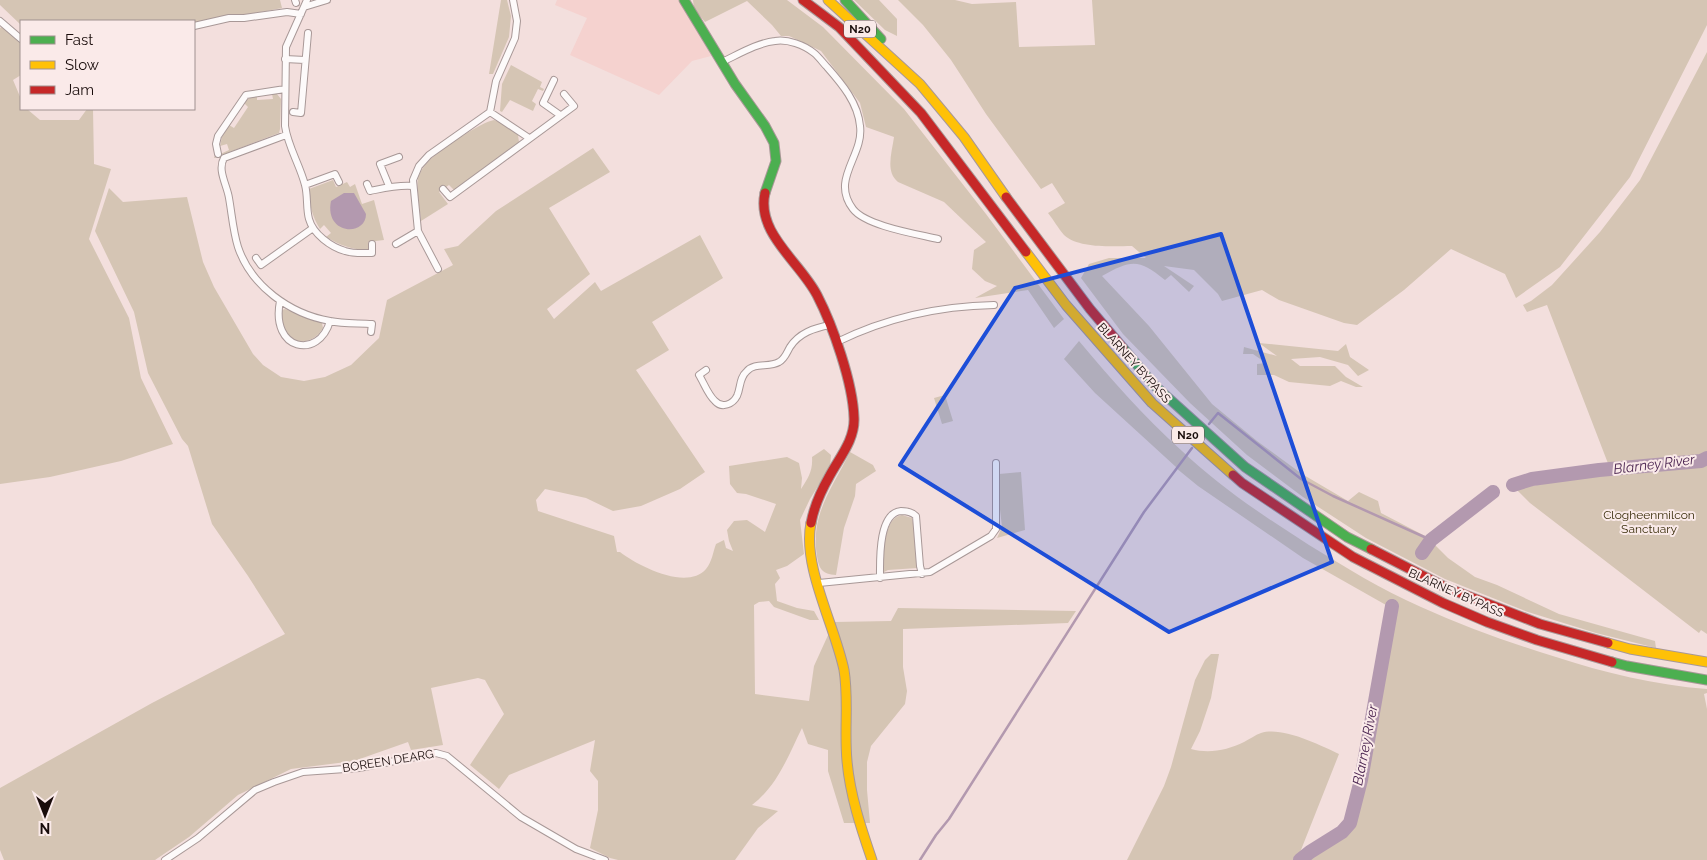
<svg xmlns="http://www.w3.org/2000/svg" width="1707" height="860" font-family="Raleway,sans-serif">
	<rect width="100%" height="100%" fill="#f3dfdd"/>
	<path fill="#f5d2cf" d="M557 0H678L691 18 711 56 692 61 659 95 570 55 587 18 555 5Z"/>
	<path fill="#d5c5b4" d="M0 0H280L282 8C253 14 223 17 194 24V21H21V25L0 5Z
		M501 0H507L511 16 509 37 493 74H489Z
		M693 0H787L823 27 904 109 986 214 1064 319 1054 328 1028 290 975 298 997 286 985 281 972 269 974 250 986 242 944 202 898 182C885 172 892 152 894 137L866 127 860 103 821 51 789 36H781L772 25 747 1 705 22 694 9Z
		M854 0H879L897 19V36L885 30Z
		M898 0H955L972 4 1016 2 1019 47 1095 45 1092 0H1707V25L1630 177 1560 267 1516 298 1505 274 1451 249 1404 290 1357 325 1344 323 1279 300 1262 290 1222 301 1218 294 1194 270 1164 266 1194 286 1189 292 1171 275 1165 280C1139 259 1132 259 1102 276L1149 326 1212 404 1257 441 1302 474 1348 501 1359 492 1378 501 1381 513 1427 537 1448 558 1475 577 1497 585 1559 614 1655 641 1656 648 1596 633 1528 612 1445 579 1366 538 1303 497 1247 455 1190 403 1123 334 1081 278 1089 264 1109 258H1146L1132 246C1114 246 1079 249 1064 235 1058 228 1053 219 1048 213L1065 203 1052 183 1041 189 986 114 951 60 923 25Z
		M4 26 21 43V75L13 80 21 99V109H27L40 120H79L87 109H93L94 164 111 169 89 239 129 318 141 378 173 444 121 461 50 477 0 484V28Z
		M1707 52V634L1701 630 1699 633 1530 503 1516 489 1689 456 1609 466 1547 305 1527 312 1523 305 1531 301 1552 285 1600 232 1640 180Z
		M511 65 542 82 540 87 544 89 543 91 538 89 532 101 536 104 533 111 510 100 502 112 500 111 502 84Z
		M272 94H277L281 99 280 129 279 133 214 158V157L229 150 227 144 220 146 222 137 229 125 234 128 248 107 244 103 248 99 257 95V100L273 99Z
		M494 120 502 123 518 135 519 142 454 190 449 185 439 192 448 204 421 221C420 208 416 192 418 178 420 170 428 161 434 156 445 147 481 122 494 120Z
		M593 148 610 172 549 208 590 274 547 309 554 319 595 282 601 291 700 235 723 278 652 322 669 350 636 370 705 472 680 489 641 506 613 511 586 498 545 489 536 500 538 511 614 536 617 552H620C638 566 687 591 706 569 712 562 713 552 716 544L724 540 726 548 733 551 729 541 727 530 734 521 747 520 765 532 776 504 746 494 737 493 730 484 729 466 787 457 799 463 802 478 801 489C808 478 813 471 812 457L824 449 831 455 830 467 810 499 800 520 804 554 787 566 776 570 780 578 775 584 777 601 797 608 814 611 819 620H810L774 607 769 601 759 602 754 605 755 694 809 701 814 666 834 622 891 621 898 608 1076 611 1068 623 903 629V667L907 691 905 704 871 746 867 762V790L870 823H844L828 771V750L808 744 802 728C788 756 778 785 752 805L778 811 758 828 735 860H618L610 858 590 848 598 810V781L590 771 595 740 509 775 499 789 470 765 504 714 485 680 478 678 431 688 443 745 411 750 408 742 354 761 291 769 238 795 189 837 155 860H4L0 850V788L152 703 285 634 248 576 212 524 188 446 182 439 148 373 134 312 95 231 109 188 123 202 187 197 203 262 214 287 253 354 263 365 281 377 304 381 325 377 351 365 379 338 387 300 453 265 444 249 458 246 496 211Z
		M333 180 336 187 347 182 350 187 355 184 362 204 374 200 384 240 368 242V250C352 250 340 245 326 237L331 233 324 225 320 229C312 216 309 204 309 189Z
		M285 309 322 323 323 328C315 342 297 347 286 334 281 327 281 318 282 310Z
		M1079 341C1111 379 1144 417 1182 451 1220 487 1265 517 1309 545 1345 567 1382 590 1421 607 1465 627 1510 643 1556 657 1605 673 1655 685 1707 689V693L1704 694 1707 709V860H1300L1310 852 1342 832 1350 823 1363 767 1392 606 1396 608 1388 602 1386 605 1303 558 1198 486 1176 468V467L1095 393 1064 359Z
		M1259 343 1338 351 1346 344 1350 357 1369 370 1358 376 1348 365 1320 357 1291 359 1300 366H1335L1346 377 1363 387H1356L1341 381 1330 386 1289 382 1274 375H1257V364L1266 363 1253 354H1243L1244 347 1277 356Z
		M945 395 953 421 942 424 934 398Z
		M850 452 873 465 876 471 856 484 855 496 844 528 836 575C822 574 819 569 817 556 810 514 833 487 850 452Z
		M1021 472 1025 530 997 538 1002 527 998 492 999 474Z
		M902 515 912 518 914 528 917 568 888 570 884 572 882 569C884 554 883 518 902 515Z
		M1211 654H1219L1211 698 1200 731 1191 749C1209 754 1228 750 1244 742 1250 739 1255 735 1261 733 1282 726 1320 745 1339 754L1297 860H1127L1164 786 1171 767 1195 680 1205 660Z"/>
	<path fill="#b399af" d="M344 193H354L366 214C366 237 324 235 331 201Z"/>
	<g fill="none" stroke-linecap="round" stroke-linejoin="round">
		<path stroke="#b399af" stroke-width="2.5" d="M1209 424 1218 413 1301 479 1333 496 1431 540
			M1200 437 1201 436
			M920 860 936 835 949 819 1144 512 1192 448"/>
		<path stroke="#b399af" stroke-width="14" d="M1513 485 1532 479 1599 470 1701 461 1707 458
			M1422 553 1431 540 1493 492
			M1300 860 1310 852 1342 832 1350 823 1361 780 1392 606"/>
		<g stroke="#a89897" stroke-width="8">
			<path id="street" d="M295 0 296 3
				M307 0 286 47 285 126C288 147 300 165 305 185 308 196 306 208 309 219 313 234 331 247 345 251 354 254 363 253 372 253V244
				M304 7 327 0
				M0 21 21 39
				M194 26 229 18H244L287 12 301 14
				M285 59 305 60
				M722 62C739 54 757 43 775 41 788 39 804 45 814 53 819 57 823 63 827 67 842 84 858 103 860 126 864 156 830 179 853 209 866 226 917 234 938 239
				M554 80 543 103 560 115
				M293 112 301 113 308 33
				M490 112 496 81 515 38 517 21 513 0
				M490 112 529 138
				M286 135 224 158C217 170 227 185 229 198 232 215 233 231 238 247 251 286 290 314 330 321 343 324 358 323 372 324L371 332
				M218 154 216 144 218 136 246 95 285 89
				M367 184 370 191C385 188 397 185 412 186
				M305 185 335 174 339 182
				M389 186 380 164 399 157
				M443 189 450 197 574 106 564 94
				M396 244 418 231
				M256 258 261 265 313 228
				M438 269 418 231 413 180 419 166 429 155 490 112
				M280 301C270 351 319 360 330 321
				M837 342C886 318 939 306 994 305
				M706 370 699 375C704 383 708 395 715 401 722 409 733 404 737 396 741 387 739 378 747 371 755 362 769 368 779 362 785 359 787 352 790 347 799 333 814 328 830 325
				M880 578C880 561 878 513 901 511 908 511 912 512 916 516L920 566 922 574
				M819 583 930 572 991 536 996 529V463
				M165 860 198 838 255 790 274 782 303 772 359 768 436 753 447 756 521 817 576 849 605 860"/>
		</g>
		<g stroke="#a89897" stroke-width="11">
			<path id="fast" d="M684 0 735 84 765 126 774 143 776 161 765 193
				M845 0 881 39
				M1123 348 1154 385 1245 467 1347 537 1371 549
				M1612 662 1627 666 1707 680"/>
		</g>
		<g stroke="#a89897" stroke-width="11">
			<path id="slow" d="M828 0 920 84 964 137 1006 197
				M1026 252 1066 305 1152 403 1233 475
				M811 523C802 566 835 626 844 670 849 700 844 730 847 761 850 795 861 828 872 860
				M1608 643 1630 649 1707 662"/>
		</g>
		<g stroke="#a89897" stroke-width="11">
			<path id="jam" d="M803 0 839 27 921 113 1026 252
				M765 193C756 233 800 262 817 295 833 326 853 383 854 418 855 440 839 458 829 477 821 491 814 507 811 523
				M1006 197 1090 309 1123 348
				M1233 475 1242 483 1353 557 1443 603 1487 622 1537 640 1612 662
				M1371 549 1445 587 1540 624 1608 643"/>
		</g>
		<use href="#street" stroke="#fdfafa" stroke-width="6"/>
		<use href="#fast" stroke="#4caf50" stroke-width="9"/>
		<use href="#slow" stroke="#ffc107" stroke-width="9"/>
		<use href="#jam" stroke="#c62828" stroke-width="9"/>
	</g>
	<path fill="#1d4ed8" fill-opacity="0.2" stroke="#1d4ed8" stroke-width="4" stroke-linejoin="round" d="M1221 234 1332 562 1169 632 900 465 1015 288Z"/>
	<g text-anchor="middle" stroke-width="4" stroke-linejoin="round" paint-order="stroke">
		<g fill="#faeae9" stroke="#5c4f4e" stroke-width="1">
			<rect x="844" y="20.5" width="32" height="17" rx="4"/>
			<rect x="1172" y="426.5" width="32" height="17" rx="4"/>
		</g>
		<g font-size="11" font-weight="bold" fill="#190c0b">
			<text x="860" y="33">N20</text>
			<text x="1188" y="439">N20</text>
		</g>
		<g font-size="12" fill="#190c0b" stroke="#faeae9">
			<text transform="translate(1134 363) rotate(48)" y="4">BLARNEY BYPASS</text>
			<text transform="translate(1456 593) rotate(24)" y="4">BLARNEY BYPASS</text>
			<text transform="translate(388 761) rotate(-9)" y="4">BOREEN DEARG</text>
		</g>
		<g font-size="12" fill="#382c09" stroke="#faeae9">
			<text x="1649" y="519">Clogheenmilcon<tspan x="1649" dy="14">Sanctuary</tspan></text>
		</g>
		<g font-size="14" font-style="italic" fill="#4b2551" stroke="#faeae9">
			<text transform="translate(1654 464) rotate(-7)" y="5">Blarney River</text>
			<text transform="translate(1365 745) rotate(-79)" y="5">Blarney River</text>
		</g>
	</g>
	<rect x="20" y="20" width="175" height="90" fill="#faeae9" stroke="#a09190"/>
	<rect x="30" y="36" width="25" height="8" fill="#4caf50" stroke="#a09190"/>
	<text x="65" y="45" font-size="15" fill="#190c0b">Fast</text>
	<rect x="30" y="61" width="25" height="8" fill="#ffc107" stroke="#a09190"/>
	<text x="65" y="70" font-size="15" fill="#190c0b">Slow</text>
	<rect x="30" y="86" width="25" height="8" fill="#c62828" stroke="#a09190"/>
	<text x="65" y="95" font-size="15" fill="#190c0b">Jam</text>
	<g transform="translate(45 815) rotate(180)" stroke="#faeae9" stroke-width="4" paint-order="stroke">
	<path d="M0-4L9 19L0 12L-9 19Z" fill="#190c0b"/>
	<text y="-8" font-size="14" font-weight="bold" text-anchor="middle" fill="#190c0b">N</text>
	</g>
</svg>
